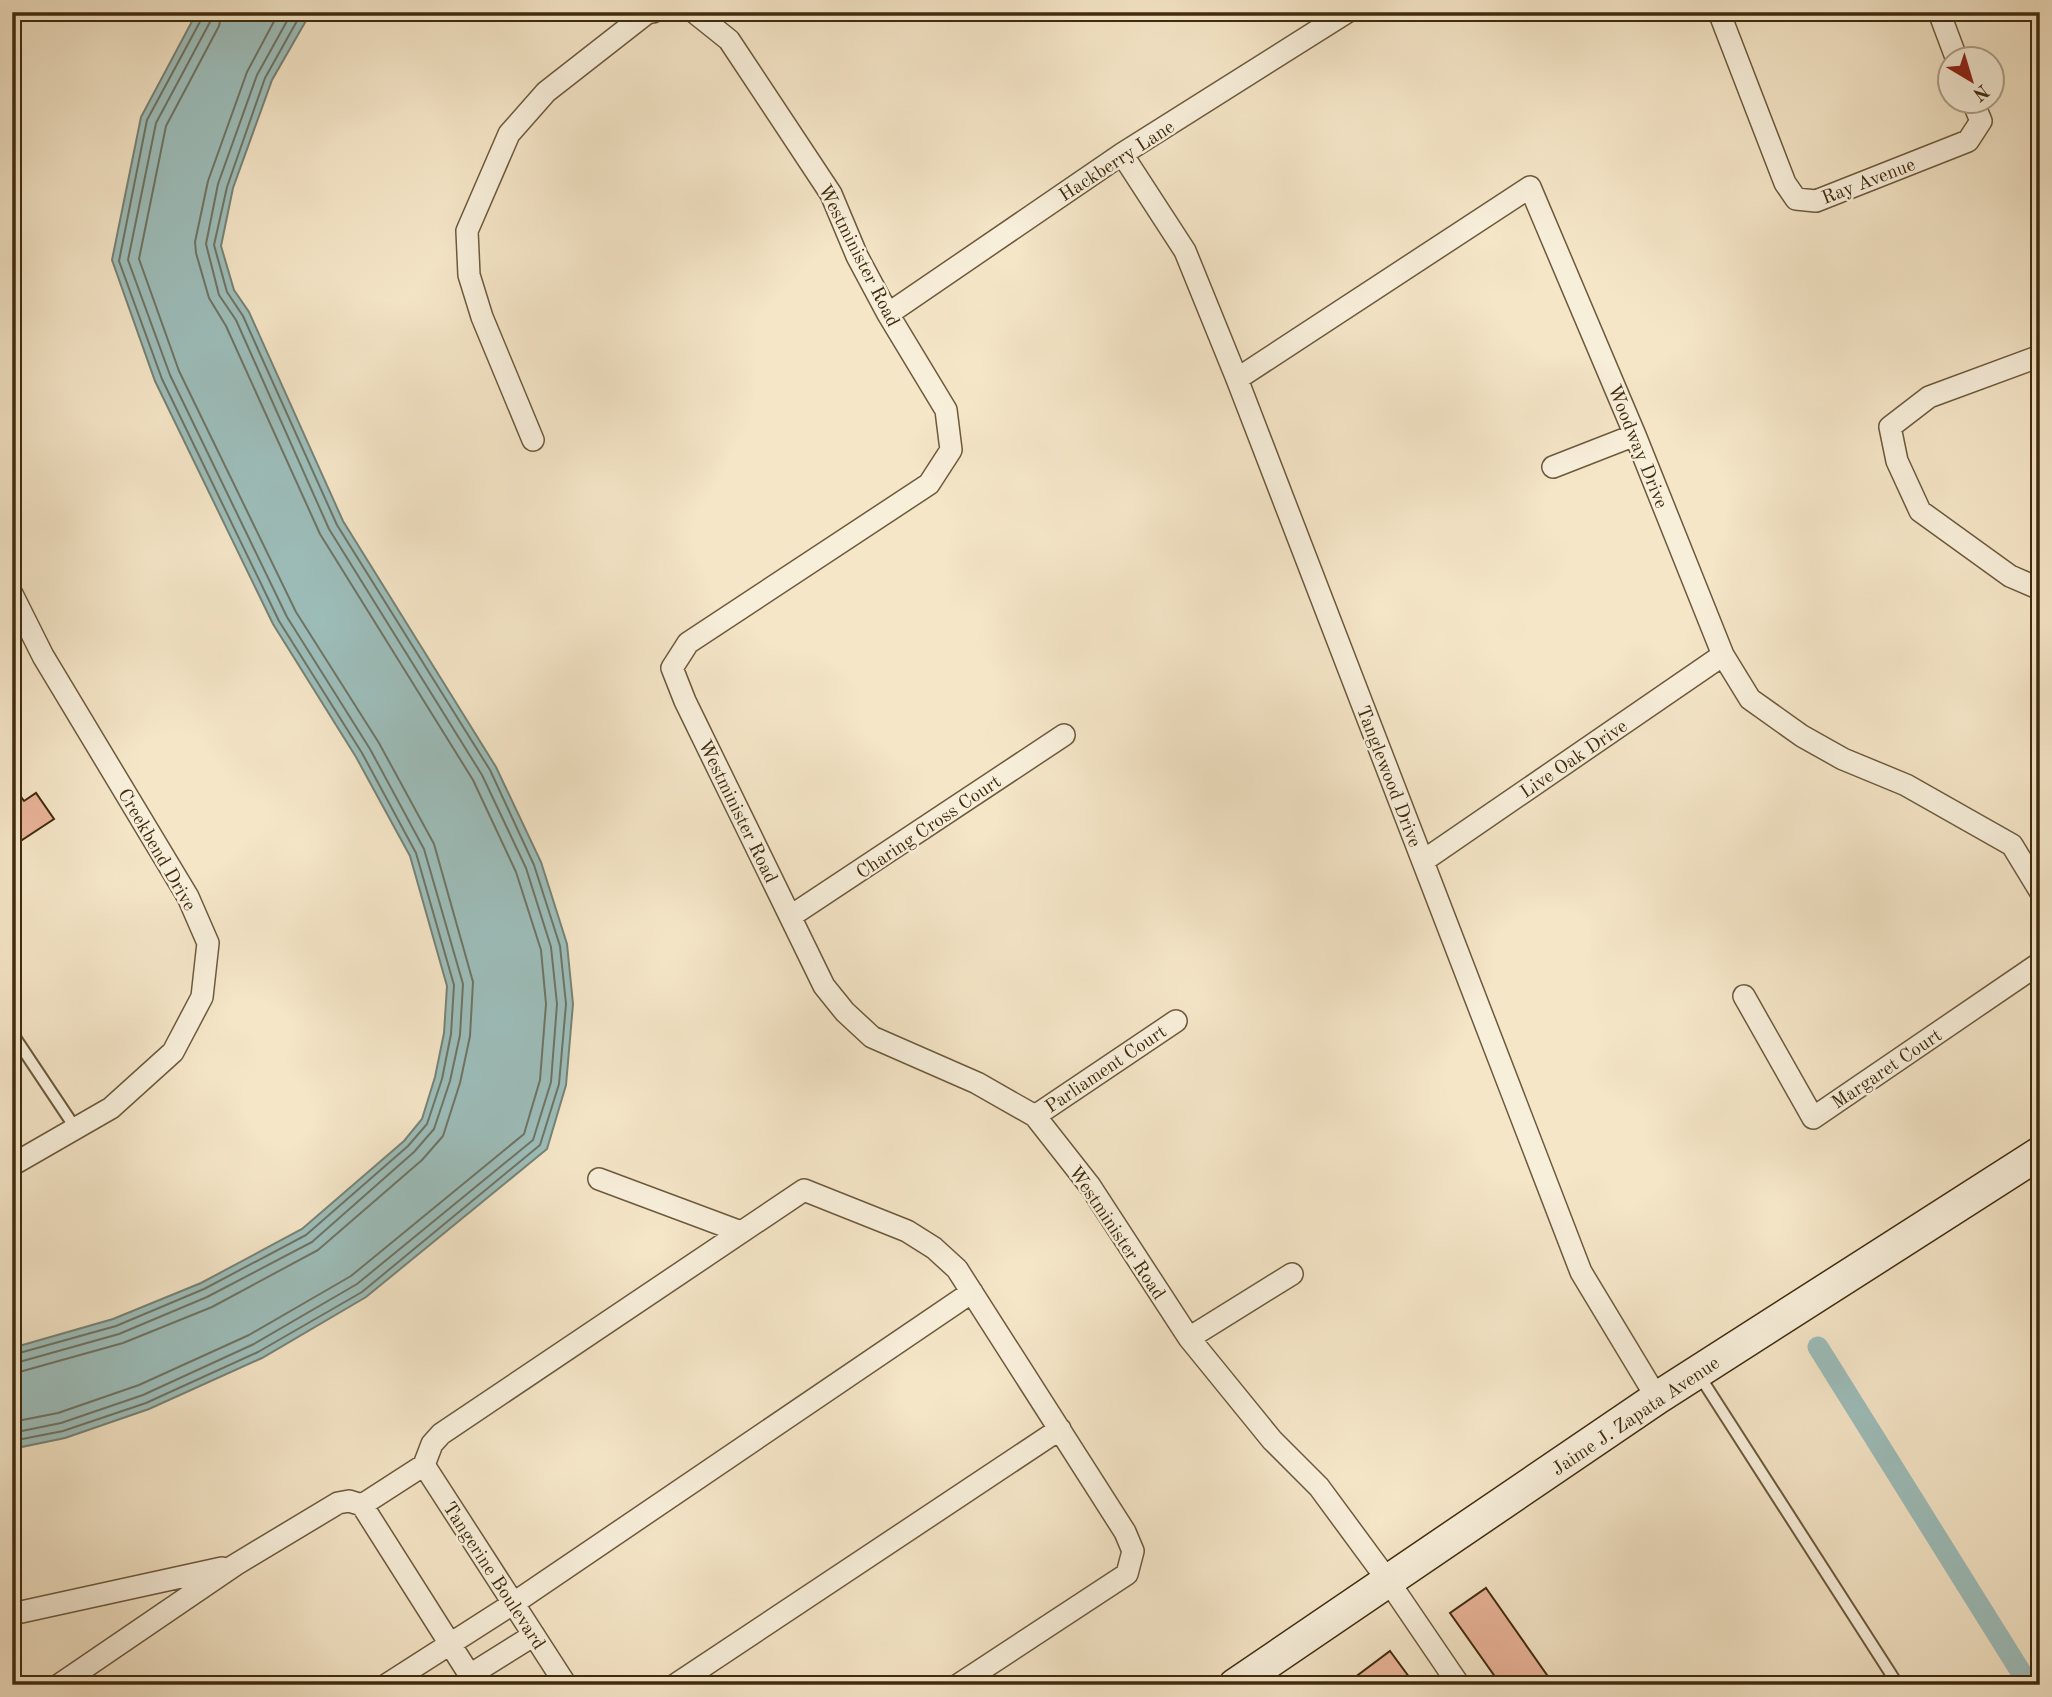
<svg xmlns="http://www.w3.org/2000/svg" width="2052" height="1697" font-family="'Old Standard TT',serif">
	<rect width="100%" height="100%" fill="#f5e6c8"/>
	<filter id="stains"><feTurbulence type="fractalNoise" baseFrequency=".00286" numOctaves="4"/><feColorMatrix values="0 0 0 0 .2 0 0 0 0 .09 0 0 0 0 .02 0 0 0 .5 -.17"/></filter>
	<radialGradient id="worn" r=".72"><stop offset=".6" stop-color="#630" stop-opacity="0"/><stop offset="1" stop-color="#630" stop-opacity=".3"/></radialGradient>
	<path fill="#9dbebb" stroke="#778375" stroke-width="2" d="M197 12H311L272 80 233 188 221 246 234 290 249 312 343 521 496 767 541 862 567 944 573 1004 566 1085 547 1149 366 1297 262 1358 149 1409 65 1438 12 1449V1348L113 1319 201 1283 302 1229 404 1141 422 1119 435 1077 444 1033 447 986 410 856 356 757 273 624 155 381 112 260 141 117Z"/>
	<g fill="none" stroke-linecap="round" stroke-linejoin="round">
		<path stroke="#6e7464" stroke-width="2" d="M12 1355 116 1326 204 1289 306 1235 408 1146 427 1124 442 1079 451 1034 454 985 416 853 362 753 279 621 162 379 119 261 147 120 202 18 203 12
			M12 1364 119 1334 207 1297 312 1242 414 1152 434 1129 450 1081 460 1035 463 984 424 849 370 749 287 617 170 375 128 260 156 123 210 22 211 12
			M12 1374 123 1343 212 1307 318 1250 422 1160 443 1136 460 1083 470 1036 473 982 434 844 379 743 296 612 179 371 139 259 166 126 219 26 222 12
			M12 1422 58 1413 139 1385 249 1335 351 1276 524 1134 540 1080 546 1004 541 950 516 872 473 780 320 534 226 326 209 298 196 253 195 242 208 181 247 72 279 12
			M12 1433 61 1423 143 1395 254 1344 357 1284 533 1140 551 1082 557 1004 551 947 526 868 482 775 329 529 236 320 219 295 206 244 218 184 257 75 292 12
			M12 1441 63 1431 146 1403 258 1352 362 1292 540 1145 559 1084 566 1004 560 946 534 865 490 770 337 525 243 316 227 292 214 245 227 187 265 78 302 12"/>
		<path stroke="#9dbebb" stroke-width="21" d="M1818 1347 2029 1685"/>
	</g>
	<path fill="#eab49a" stroke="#3f2b0d" stroke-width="2" d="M12 784 24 801 36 793 54 819 16 844 12 840Z
		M1486 1588 1554 1685H1501L1450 1613Z
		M1390 1651 1415 1685H1359L1354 1678Z"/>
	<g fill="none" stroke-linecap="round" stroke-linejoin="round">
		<g stroke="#6c5a3c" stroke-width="14">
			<path id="lane" d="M12 1033 76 1129
				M1699 1375 1898 1685"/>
		</g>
		<g stroke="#6c5a3c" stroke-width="24">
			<path id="street" d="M694 12 729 40 831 194 857 256 888 314 946 410 951 450 929 484 688 643 672 668 685 701 824 986 845 1012 872 1037 977 1083 1035 1116 1090 1186 1189 1338 1272 1440 1319 1487 1389 1582 1459 1685
				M1719 12 1785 183 1796 199 1816 201 1968 141 1981 121 1973 102
				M1939 12 1957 60
				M1122 154 1185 251 1237 379 1581 1272 1657 1398
				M888 314 1122 154 1347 12
				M2040 356 1929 397 1890 427 1897 461 1920 511 2010 576 2040 589
				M1237 379 1530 187 1635 435 1723 655 1750 699 1802 736 1843 759 1906 785 2012 845 2040 891
				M533 440 482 317 469 275 467 231 509 134 546 92 647 13 653 12
				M1553 467 1635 435
				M12 594 43 656 188 897 208 943 202 997 173 1052 111 1108 12 1165
				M1423 861 1723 655
				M791 916 1064 735
				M1744 996 1813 1118 2040 963
				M1035 1116 1176 1021
				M599 1179 741 1232
				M1189 1338 1292 1274
				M424 1465 566 1685
				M362 1505 476 1685
				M12 1614 222 1568
				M470 1675 534 1635
				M59 1685 235 1565 338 1503 349 1501 362 1505 424 1465 432 1444 441 1434 804 1190 907 1231 934 1248 957 1269 1125 1532 1133 1551 1127 1574 958 1685
				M386 1685 514 1603 972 1292
				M675 1685 1060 1429"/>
		</g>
		<g stroke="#3f2b0d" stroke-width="35">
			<path id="secondary" d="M1235 1685 1657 1398 2040 1153"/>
		</g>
		<use href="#lane" stroke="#f8efdb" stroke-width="10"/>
		<use href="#street" stroke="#f8efdb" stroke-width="21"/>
		<use href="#secondary" stroke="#f8efdb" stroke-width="32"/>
	</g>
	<g text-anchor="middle" stroke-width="5" stroke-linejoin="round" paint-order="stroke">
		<g font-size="19" fill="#3f2b0d" stroke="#f8efdb">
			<text transform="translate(1116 160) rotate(-33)" y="7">Hackberry Lane</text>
			<text transform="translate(1868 180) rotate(-21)" y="7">Ray Avenue</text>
			<text transform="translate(860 255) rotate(63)" y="7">Westminister Road</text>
			<text transform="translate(1639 446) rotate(68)" y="7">Woodway Drive</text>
			<text transform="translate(1573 758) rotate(-34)" y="7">Live Oak Drive</text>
			<text transform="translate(1390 776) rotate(69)" y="7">Tanglewood Drive</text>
			<text transform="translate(739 811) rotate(64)" y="7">Westminister Road</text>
			<text transform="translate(928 826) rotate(-34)" y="7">Charing Cross Court</text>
			<text transform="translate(158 849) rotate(60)" y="7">Creekbend Drive</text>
			<text transform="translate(1105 1068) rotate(-34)" y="7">Parliament Court</text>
			<text transform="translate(1886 1068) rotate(-34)" y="7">Margaret Court</text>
			<text transform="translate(1118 1232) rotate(56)" y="7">Westminister Road</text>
			<text transform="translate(1635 1415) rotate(-34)" y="7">Jaime J. Zapata Avenue</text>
			<text transform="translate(495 1575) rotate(57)" y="7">Tangerine Boulevard</text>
		</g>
	</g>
	<rect width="2052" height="1697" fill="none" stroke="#f5e6c8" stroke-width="42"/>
	<rect x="14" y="14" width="2024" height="1669" fill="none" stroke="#3f2b0d" stroke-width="3.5"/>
	<rect x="21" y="21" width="2010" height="1655" fill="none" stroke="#3f2b0d" stroke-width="2"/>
	<g transform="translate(1971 80) rotate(142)"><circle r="33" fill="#f8efdb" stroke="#aea189" stroke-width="2"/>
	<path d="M0-5L12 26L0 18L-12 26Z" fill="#8f2418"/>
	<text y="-10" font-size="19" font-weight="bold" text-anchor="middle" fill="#3f2b0d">N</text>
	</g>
	<rect width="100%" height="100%" filter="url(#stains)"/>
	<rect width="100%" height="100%" fill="url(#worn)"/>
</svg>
